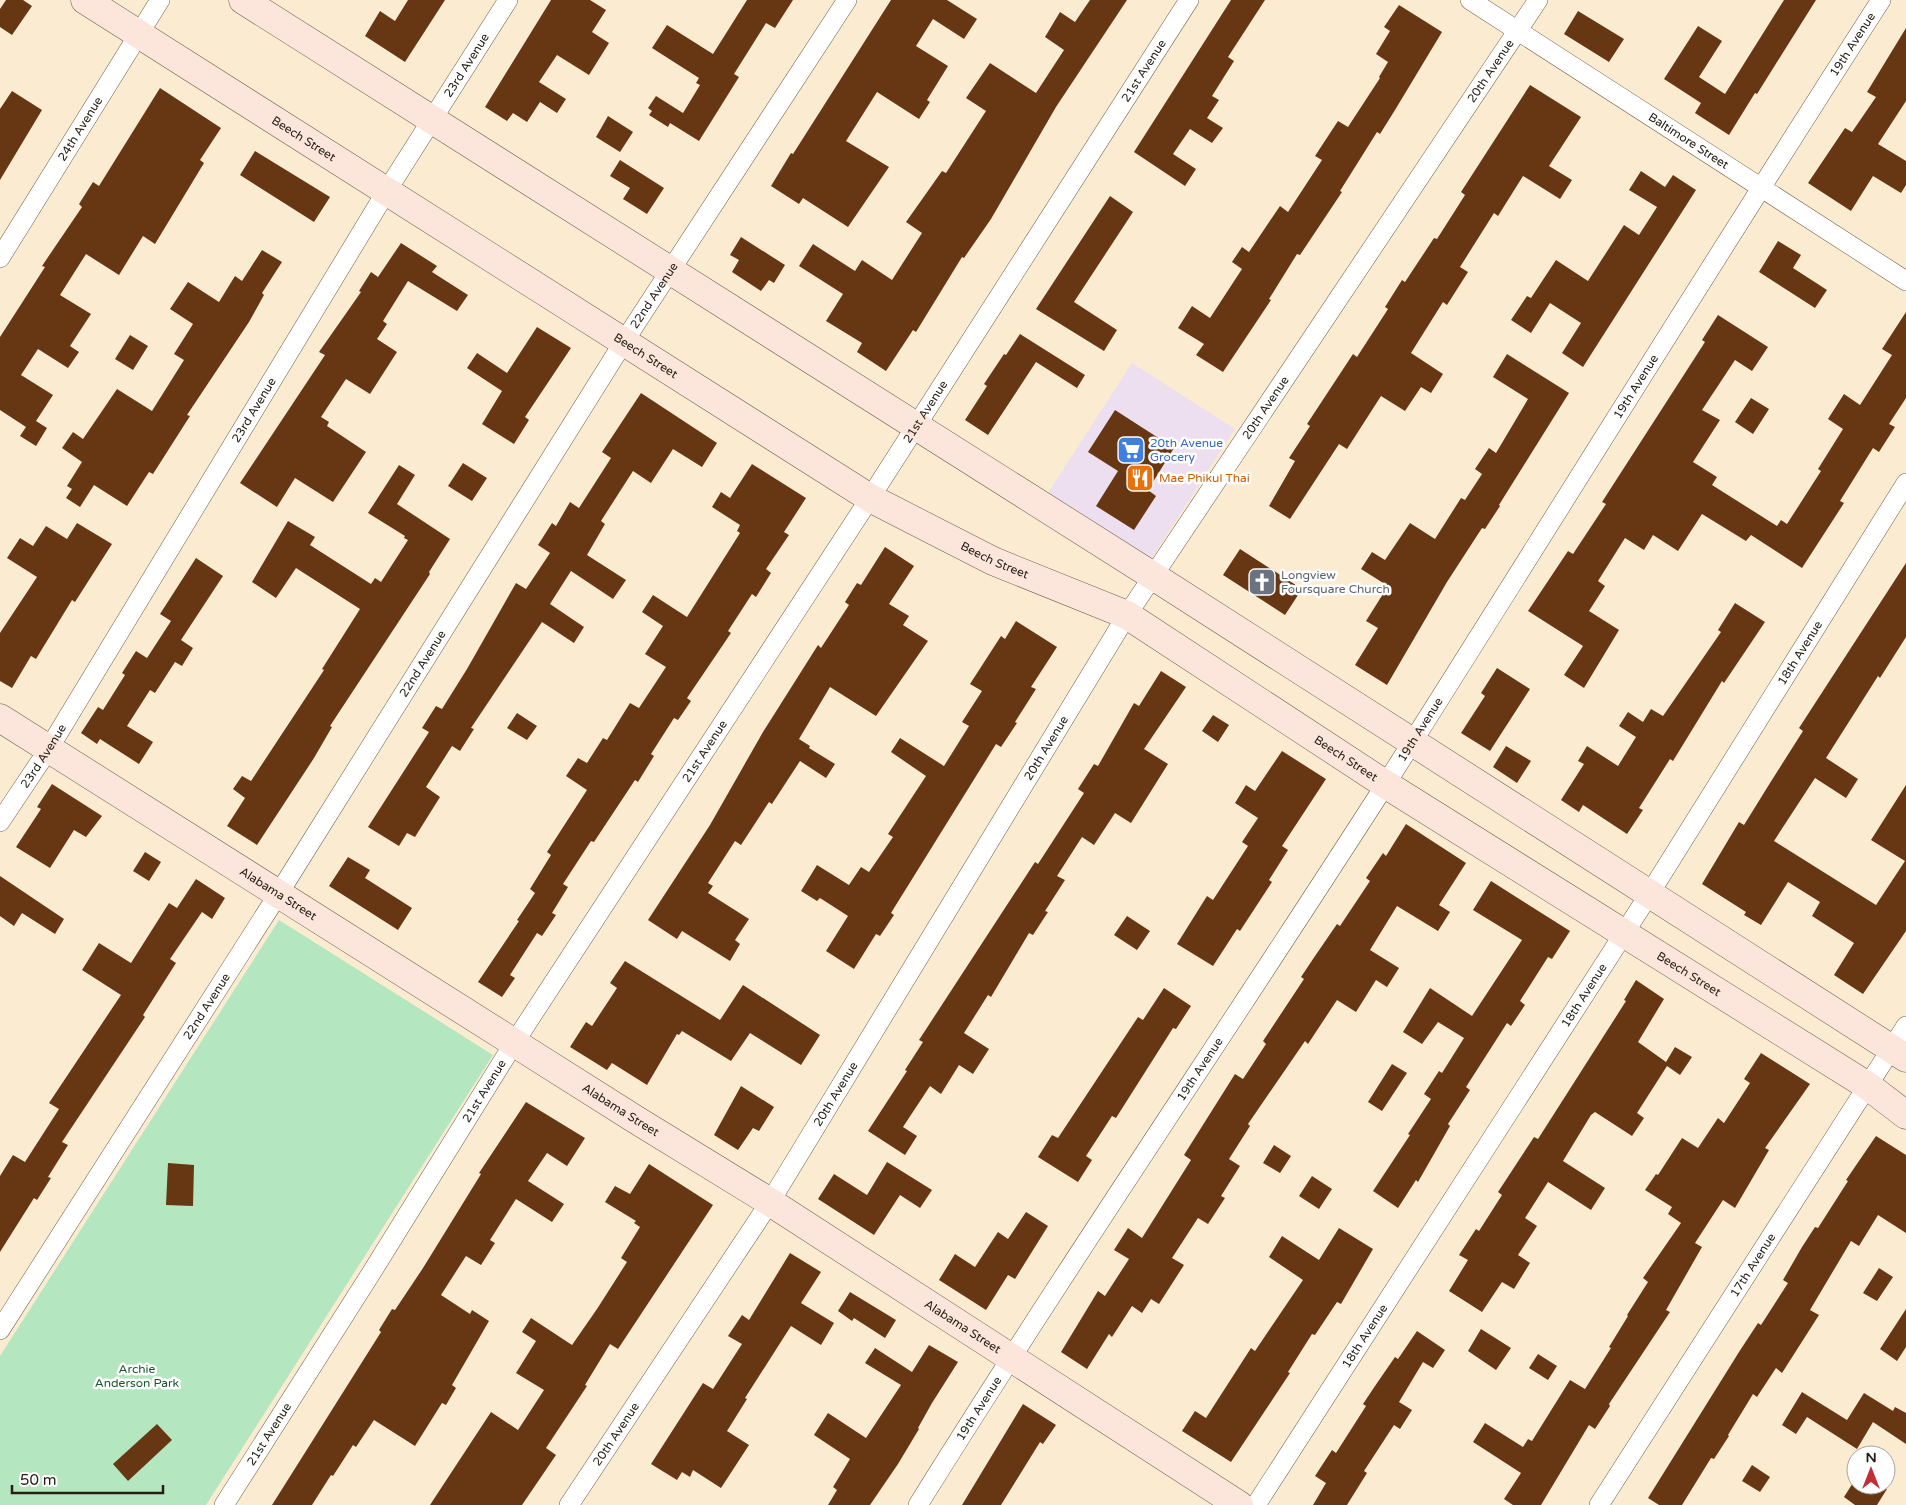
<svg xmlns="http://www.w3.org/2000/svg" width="1906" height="1505" font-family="'Varela Round',sans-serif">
	<rect width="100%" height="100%" fill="#fbecd1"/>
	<path fill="#eddef0" d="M1132 363 1235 429 1149 562 1046 496Z"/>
	<path fill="#b4e7bf" d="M279 920 493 1055 206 1505H0V1356Z"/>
	<path fill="#673714" d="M6 0H23L32 6 12 35 0 27V9Z
		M408 0H445L405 62 365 36 380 11 395 21Z
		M551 0H590L606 10 592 32 609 43 589 75 557 55 539 82 566 99 557 113 540 102 527 122 513 113 507 121 485 107Z
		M747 0H793L775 28 766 23 734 74 739 77 699 141 670 123 668 127 649 115 652 111 648 108 656 96 683 113 700 85 696 83 699 78 652 48 667 25 713 54Z
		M891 0H947L977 19 964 39 933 19 916 46 948 66 927 100 930 102 919 119 877 92 846 141 889 167 848 227 803 198 799 204 771 186 791 153 793 154Z
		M1090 0H1127L1056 107 991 219 964 258 962 257 916 332 913 330 886 371 857 352 862 343 826 321 843 294 799 266 813 244 855 271 862 260 892 280 922 233 906 222 942 171 946 173 986 111 966 98 990 63 1036 93 1064 50 1045 37 1060 12 1075 22Z
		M1231 0H1265L1228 57 1234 61 1212 96 1219 100 1207 118 1223 128 1212 143 1190 129 1173 154 1196 169 1185 186 1134 152Z
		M1784 0H1816L1757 94 1755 93 1729 135 1695 113 1701 103 1664 79 1698 26 1722 41 1699 77 1725 94Z
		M1399 5 1442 32 1395 110 1380 134 1377 132 1340 191 1342 192 1300 255 1297 254 1269 299 1271 300 1223 372 1196 355 1204 344 1178 328 1192 306 1210 318 1242 269 1232 262 1242 247 1249 252 1280 206 1288 212 1322 160 1315 156 1338 121 1348 127 1380 78 1379 77 1388 62 1376 54 1390 31 1384 27Z
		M1578 11 1624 39 1609 62 1564 34Z
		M1906 28V101L1878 144 1906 161V185L1901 193 1873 176 1851 211 1808 183 1845 128 1852 132 1876 97 1867 92Z
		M1530 85 1581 117 1549 166 1572 180 1560 199 1523 176 1498 216 1494 213 1460 267 1468 272 1447 305 1443 302 1411 353 1443 374 1431 393 1421 387 1405 411 1381 396 1347 449 1339 444 1290 519 1269 506 1295 461 1289 458 1310 426 1307 424 1353 354 1357 357 1388 309 1385 307 1402 280 1405 282 1434 238 1437 239 1465 195 1461 192Z
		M160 88 221 128 200 160 204 163 155 244 143 236 119 275 86 254 60 295 91 314 70 346 79 352 68 368 38 349 21 375 53 395 36 421 47 428 36 446 20 436 26 427 0 410V337L45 267 42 266 82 207 79 204 93 182 99 186Z
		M12 91 42 110 0 180V109Z
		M608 116 633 132 620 152 596 137Z
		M255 151 330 197 314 222 240 175Z
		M620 160 664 188 647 214 623 199 630 188 610 176Z
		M1641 171 1665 187 1673 175 1696 190 1583 367 1562 353 1581 323 1550 303 1531 333 1511 320 1527 296 1531 298 1556 260 1588 281 1624 225 1639 235 1657 207 1629 190Z
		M1110 196 1133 212 1074 302 1117 330 1104 351 1036 309Z
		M741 237 785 265 774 283 769 280 761 291 732 272 739 260 730 255Z
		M1778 241 1801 255 1793 268 1827 290 1815 308 1759 272Z
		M401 243 437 266 432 272 468 295 457 311 408 281 383 321 387 324 377 339 397 352 370 394 346 379 321 417 329 422 327 426 366 452 333 502 295 478 277 507 240 483 325 355 319 352 361 292 359 291 371 272 378 277Z
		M262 250 282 262 262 293 264 295 249 322 187 415 190 416 153 474 149 472 127 506 94 485 80 507 66 498 72 489 67 486 82 462 62 448 73 432 83 439 117 389 152 411 184 360 174 354 193 324 170 309 188 282 219 302 235 276 242 281Z
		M1906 312V398L1889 424 1895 427 1879 452 1873 448 1840 501 1844 503 1802 568 1751 535 1746 541 1702 514 1678 551 1653 535 1644 550 1625 538 1598 581 1605 586 1589 611 1619 630 1584 688 1564 675 1583 646 1528 611 1568 551 1573 554 1606 504 1602 502 1705 342 1702 340 1718 315 1768 347 1752 371 1735 360 1702 410 1720 420 1693 462 1717 477 1712 485 1777 526 1781 520 1787 524 1821 471 1818 469 1843 429 1828 419 1844 394 1860 405 1892 355 1882 349Z
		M537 327 571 348 525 417 529 420 514 444 482 424 502 391 467 368 477 353 507 373Z
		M1020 334 1085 375 1077 388 1036 362 988 435 965 420 987 386 984 384 1004 354 1006 355Z
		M130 335 148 346 133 370 115 359Z
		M1507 354 1569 393 1499 505 1500 506 1485 529 1482 528 1447 582 1387 685 1355 665 1378 628 1366 621 1388 586 1361 569 1372 552 1385 560 1410 523 1435 539 1461 498 1465 500 1482 474 1475 469 1489 448 1496 453 1528 399 1493 377Z
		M641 393 717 443 702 467 673 449 651 483 633 471 601 521 605 524 587 555 626 580 613 599 571 571 550 604 584 627 574 643 542 622 471 728 474 729 460 751 452 746 426 787 440 797 415 837 407 833 399 846 368 827 429 732 422 728 436 706 442 709 467 669 516 583 526 589 550 553 538 545 552 523 556 526 570 502 579 508 611 458 602 452Z
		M1751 398 1769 409 1753 434 1735 422Z
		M1115 410 1174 448 1148 490 1156 496 1134 530 1096 506 1118 471 1088 452Z
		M463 463 487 478 472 501 448 486Z
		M752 464 806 498 784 532 789 535 766 569 771 573 756 597 752 594 728 631 731 633 687 698 691 701 678 720 674 718 651 754 654 756 638 782 635 780 594 842 591 841 563 884 568 887 552 913 556 915 542 936 537 933 510 975 515 978 502 997 478 982 519 921 517 920 535 893 530 889 551 855 547 852 587 790 566 776 578 758 587 763 603 738 607 740 630 703 639 708 666 667 645 654 663 626 642 612 653 595 687 617 740 533 737 531 740 525 712 507 721 492 730 498Z
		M399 465 415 475 397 504 450 539 429 572 430 574 330 726 332 727 314 758 257 845 227 826 245 798 233 789 242 776 251 781 324 670 322 669 360 609 296 568 276 598 252 582 288 521 315 537 310 545 371 584 375 578 381 582 408 540 404 538 405 536 368 513Z
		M77 523 112 544 75 602 72 600 36 659 31 656 12 688 0 681V633L37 577 7 558 20 538 33 546 46 526 67 539Z
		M885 547 914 566 889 604 909 616 903 625 928 641 876 716 830 687 799 739 810 746 809 748 835 764 826 778 800 761 772 804 769 802 741 845 735 841 708 883 713 886 708 893 749 919 735 940 740 944 730 961 682 931 677 939 648 920 710 825 763 732 818 645 821 648 849 605 845 602 857 583 861 585Z
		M1240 549 1302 589 1285 615 1223 575Z
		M196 558 223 576 181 640 193 648 182 666 175 662 155 693 150 690 127 726 153 742 139 764 100 739 97 744 81 733 98 707 103 710 125 675 122 673 136 651 147 658 171 621 160 614Z
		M1906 563V637L1880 678 1878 676 1826 758 1858 779 1846 798 1815 778 1774 841 1876 905 1905 861 1871 840 1906 785V931L1863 994 1834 975 1854 943 1812 916 1820 902 1788 882 1761 925 1744 915 1746 912 1702 884 1739 822 1744 825 1770 783 1803 731 1799 728Z
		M1735 603 1765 622 1724 683 1722 681 1673 761 1670 759 1639 808 1643 810 1627 834 1583 805 1579 812 1561 800 1584 764 1578 761 1587 746 1618 766 1636 737 1619 726 1628 712 1643 722 1651 709 1663 716 1721 632 1718 630Z
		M1016 621 1057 647 1031 687 1036 689 1015 722 1017 723 1001 747 996 744 891 913 894 915 880 936 876 934 854 969 826 951 848 916 820 898 817 901 801 891 817 865 849 885 861 867 869 872 893 837 888 834 926 776 891 752 900 738 944 766 969 726 962 722 982 691 970 684 1001 636 1005 639Z
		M1497 668 1530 689 1490 751 1461 733 1485 696 1481 693Z
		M1161 671 1186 687 1144 749 1168 764 1131 823 1115 813 1094 845 1082 837 1057 876 1065 880 1045 911 1048 912 1033 935 1029 933 991 997 988 995 964 1033 989 1049 973 1074 959 1065 941 1094 930 1086 903 1127 917 1136 905 1155 868 1131 907 1071 905 1070 923 1042 919 1040 1035 862 1038 864 1084 793 1078 789 1094 764 1098 766 1134 703 1139 706Z
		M517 713 537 726 527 740 507 728Z
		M1213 715 1229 725 1218 742 1202 731Z
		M1506 746 1531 761 1517 783 1493 767Z
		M1282 751 1326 779 1282 846 1288 850 1269 880 1272 882 1240 931 1237 929 1213 966 1177 944 1207 896 1213 900 1248 846 1242 842 1258 818 1235 803 1246 785 1255 791Z
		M52 784 102 816 86 837 74 830 50 868 16 847 41 809 37 807Z
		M1406 824 1466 863 1439 905 1450 912 1438 931 1397 906 1370 950 1399 968 1387 987 1376 980 1356 1012 1337 1000 1308 1044 1305 1041 1248 1124 1250 1126 1229 1159 1240 1166 1221 1196 1225 1198 1208 1224 1198 1218 1172 1258 1184 1265 1159 1304 1151 1299 1142 1313 1132 1306 1112 1337 1109 1334 1087 1369 1061 1352 1098 1291 1105 1296 1129 1259 1114 1250 1128 1228 1142 1238 1191 1160 1184 1155 1235 1074 1243 1079 1266 1044 1263 1041 1304 979 1301 977 1313 959 1337 924 1340 926 1370 881 1366 878 1383 853 1386 856Z
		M145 852 161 862 149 881 133 871Z
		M348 857 370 870 365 878 412 908 398 930 329 886Z
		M0 876 64 919 55 934 22 913 14 926 0 916Z
		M196 879 225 898 212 919 202 912 170 959 176 963 143 1015 145 1017 62 1142 68 1145 48 1177 51 1178 37 1200 34 1198 0 1252V1176L13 1155 25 1162 59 1109 49 1103 121 995 82 970 99 943 131 963 169 903 177 908Z
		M1491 881 1570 931 1552 959 1548 957 1520 1001 1525 1005 1511 1026 1507 1023 1466 1087 1470 1090 1448 1124 1450 1126 1418 1182 1416 1180 1398 1208 1373 1191 1410 1135 1408 1134 1431 1099 1424 1094 1439 1071 1442 1073 1464 1038 1438 1022 1422 1044 1403 1032 1430 988 1472 1016 1522 940 1473 910Z
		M1127 916 1150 931 1137 950 1114 935Z
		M625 961 720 1020 743 985 820 1035 801 1065 750 1033 731 1061 682 1031 679 1035 677 1034 647 1085 612 1063 607 1070 570 1047 586 1022 592 1026 617 988 610 983Z
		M1636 980 1664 999 1638 1042 1666 1062 1675 1047 1692 1057 1680 1075 1667 1066 1637 1113 1644 1118 1632 1136 1595 1112 1591 1115 1563 1161 1605 1188 1591 1210 1548 1182 1525 1218 1537 1226 1518 1255 1530 1263 1514 1289 1502 1282 1482 1312 1449 1291 1468 1260 1459 1255 1476 1229 1479 1231 1502 1195 1498 1192 1534 1137 1538 1139 1626 1001 1624 1000Z
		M1164 988 1191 1006 1176 1029 1173 1028 1116 1118 1112 1116 1086 1156 1092 1160 1078 1182 1038 1157 1052 1135 1058 1138 1138 1017 1143 1020Z
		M1761 1053 1810 1084 1765 1148 1769 1150 1735 1208 1723 1200 1695 1243 1702 1247 1666 1310 1670 1312 1609 1404 1610 1406 1595 1429 1589 1425 1541 1505H1513L1504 1499 1521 1473 1473 1442 1485 1423 1523 1447 1528 1439 1532 1441 1570 1380 1585 1389 1611 1348 1609 1347 1628 1316 1627 1315 1648 1282 1643 1278 1681 1223 1668 1214 1672 1207 1645 1190 1656 1174 1658 1175 1682 1138 1698 1148 1718 1118 1724 1123 1750 1083 1744 1079Z
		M1392 1064 1407 1073 1382 1111 1368 1102Z
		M741 1086 774 1107 759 1131 753 1128 738 1150 714 1135Z
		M526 1102 585 1138 567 1166 547 1153 528 1181 564 1204 552 1222 516 1199 490 1240 495 1243 481 1265 466 1256 441 1295 470 1314 472 1310 489 1321 452 1385 456 1388 446 1405 442 1403 415 1446 374 1420 356 1447 353 1445 333 1476 331 1475 312 1505H272L381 1332 379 1330 392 1309 395 1310 423 1268 481 1174 479 1173Z
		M1876 1136 1906 1155V1233L1878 1215 1859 1246 1851 1241 1810 1310 1819 1315 1782 1373 1776 1368 1757 1397 1753 1394 1728 1435 1729 1436 1714 1459 1711 1458 1682 1505H1659L1648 1498 1739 1352 1758 1323 1761 1325 1788 1283 1783 1280 1802 1247 1815 1227 1818 1228 1848 1181 1846 1180Z
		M1274 1145 1291 1156 1280 1173 1263 1163Z
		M887 1162 932 1190 920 1208 900 1195 874 1235 818 1199 834 1174 867 1195Z
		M168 1163 194 1165 193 1206 166 1205Z
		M649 1164 713 1205 618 1349 610 1344 585 1385 587 1386 546 1448 556 1455 522 1505H430L491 1412 518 1430 544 1390 516 1373 536 1341 522 1332 531 1318 572 1345 597 1309 627 1262 621 1258 640 1227 634 1223 636 1221 605 1202 615 1186 630 1194Z
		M1312 1176 1332 1189 1319 1209 1299 1196Z
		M1026 1212 1048 1226 1015 1279 1008 1275 986 1310 939 1280 955 1254 975 1267 998 1232 1008 1239Z
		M1339 1228 1373 1249 1341 1304 1337 1302 1315 1335 1312 1334 1288 1372 1290 1373 1231 1462 1182 1431 1195 1411 1206 1418 1251 1348 1255 1351 1303 1280 1269 1257 1282 1236 1319 1260Z
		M790 1253 821 1272 801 1303 834 1323 821 1345 791 1326 745 1398 747 1399 727 1431 749 1445 721 1488 693 1470 690 1477 682 1472 677 1480 651 1464 703 1383 713 1389 742 1344 728 1336 742 1315 749 1320Z
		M1879 1268 1893 1277 1877 1301 1863 1293Z
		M850 1292 896 1320 885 1338 854 1318 852 1321 838 1311Z
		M1906 1309V1347L1897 1361 1880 1349Z
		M1481 1329 1511 1348 1496 1370 1468 1351Z
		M1417 1331 1445 1350 1433 1368 1423 1362 1399 1402 1412 1410 1400 1429 1394 1425 1364 1471 1367 1473 1347 1505H1313L1326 1483 1315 1476 1332 1450 1336 1453 1366 1406 1363 1404 1375 1386 1395 1357 1398 1359Z
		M929 1345 958 1362 932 1403 918 1428 919 1429 898 1464 870 1505H828L837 1490 833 1487 850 1459 814 1435 828 1413 866 1438 901 1385 865 1363 875 1348 912 1372Z
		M1538 1354 1557 1366 1548 1380 1529 1368Z
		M1802 1392 1847 1420 1864 1393 1893 1411 1895 1407 1906 1413V1444L1873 1422 1857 1449 1807 1417 1796 1434 1782 1425Z
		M1023 1404 1056 1425 1043 1444 1040 1442 1001 1505H962Z
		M157 1424 172 1440 128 1481 113 1464Z
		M1752 1465 1770 1477 1760 1492 1742 1481Z
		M1856 1478V1485H1881L1887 1489 1877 1505H1855L1844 1497Z"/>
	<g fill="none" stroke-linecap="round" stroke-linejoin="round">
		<g stroke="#6e614a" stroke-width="20">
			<g id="street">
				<path id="s1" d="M1470 0 1906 281"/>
				<path id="s2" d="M0 258 160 0"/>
				<path id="s3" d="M0 822 48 750 386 192 508 0"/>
				<path id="s4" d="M0 1330 279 893 623 343 847 0"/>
				<path id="s5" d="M224 1505 370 1275 514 1043 870 498 1189 0"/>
				<path id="s6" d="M569 1505 770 1202 1127 615 1538 0"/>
				<path id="s7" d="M918 1505C1070 1261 1232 1024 1387 782 1552 522 1714 259 1881 0"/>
				<path id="s8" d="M1256 1505 1650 893 1906 483"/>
				<path id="s9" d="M1599 1505 1906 1026"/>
			</g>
		</g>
		<g stroke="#6e614a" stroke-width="29">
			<g id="secondary">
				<path id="s10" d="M85 0 870 498 993 561 1127 615 1385 784 1868 1086 1906 1115"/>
				<path d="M243 0 1153 576 1906 1058"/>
				<path id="s11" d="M0 718 638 1121 770 1202 1239 1505"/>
			</g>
		</g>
		<use href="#street" stroke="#fff" stroke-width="19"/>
		<use href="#secondary" stroke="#fce5db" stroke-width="28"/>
	</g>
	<defs>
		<g id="supermarket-square" transform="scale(1.4375)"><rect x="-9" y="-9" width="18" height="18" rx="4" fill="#3f7fe0" stroke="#fff"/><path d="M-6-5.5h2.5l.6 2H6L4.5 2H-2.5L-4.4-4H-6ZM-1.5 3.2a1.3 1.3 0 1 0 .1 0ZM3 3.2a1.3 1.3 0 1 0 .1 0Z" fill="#fff"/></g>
		<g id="restaurant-square" transform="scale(1.4375)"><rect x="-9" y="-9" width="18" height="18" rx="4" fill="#e8710a" stroke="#fff"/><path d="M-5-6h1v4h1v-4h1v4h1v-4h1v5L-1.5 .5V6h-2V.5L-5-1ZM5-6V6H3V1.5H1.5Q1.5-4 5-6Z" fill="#fff"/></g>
		<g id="church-square" transform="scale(1.4375)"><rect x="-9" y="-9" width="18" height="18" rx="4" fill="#6b7280" stroke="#fff"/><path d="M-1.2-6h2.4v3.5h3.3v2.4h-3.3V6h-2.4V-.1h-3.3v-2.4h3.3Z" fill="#fff"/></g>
	</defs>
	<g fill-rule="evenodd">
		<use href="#supermarket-square" x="1131" y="450"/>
		<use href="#restaurant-square" x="1140" y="478"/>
		<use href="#church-square" x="1262" y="582"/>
	</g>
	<g text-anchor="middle" stroke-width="5" stroke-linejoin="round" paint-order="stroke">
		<g font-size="12" fill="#241e15" stroke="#fff">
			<text dy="4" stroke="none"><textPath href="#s7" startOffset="1734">19th Avenue</textPath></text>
			<text dy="4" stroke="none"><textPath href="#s3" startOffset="889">23rd Avenue</textPath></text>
			<text dy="4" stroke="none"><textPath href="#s5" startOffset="1704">21st Avenue</textPath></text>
			<text dy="4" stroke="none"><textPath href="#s6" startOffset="1705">20th Avenue</textPath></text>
			<text dy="4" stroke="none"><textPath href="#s2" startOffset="152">24th Avenue</textPath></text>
			<text dy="4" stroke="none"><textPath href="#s10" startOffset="259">Beech Street</textPath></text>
			<text dy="4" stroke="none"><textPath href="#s1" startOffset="260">Baltimore Street</textPath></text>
			<text dy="4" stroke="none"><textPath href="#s4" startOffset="1224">22nd Avenue</textPath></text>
			<text dy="4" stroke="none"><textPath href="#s10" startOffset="664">Beech Street</textPath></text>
			<text dy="4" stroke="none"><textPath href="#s7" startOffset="1329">19th Avenue</textPath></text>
			<text dy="4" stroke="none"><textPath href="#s6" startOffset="1300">20th Avenue</textPath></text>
			<text dy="4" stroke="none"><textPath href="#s3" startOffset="484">23rd Avenue</textPath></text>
			<text dy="4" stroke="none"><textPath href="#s5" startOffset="1299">21st Avenue</textPath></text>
			<text dy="4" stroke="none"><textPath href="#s10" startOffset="1069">Beech Street</textPath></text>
			<text dy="4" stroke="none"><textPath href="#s8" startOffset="1011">18th Avenue</textPath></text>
			<text dy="4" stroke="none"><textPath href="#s4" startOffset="789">22nd Avenue</textPath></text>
			<text dy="4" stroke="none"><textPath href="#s7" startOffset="924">19th Avenue</textPath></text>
			<text dy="4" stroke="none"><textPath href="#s6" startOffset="895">20th Avenue</textPath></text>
			<text dy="4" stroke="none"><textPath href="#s5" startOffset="894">21st Avenue</textPath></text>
			<text dy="4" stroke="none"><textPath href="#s3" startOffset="79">23rd Avenue</textPath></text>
			<text dy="4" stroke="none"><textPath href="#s10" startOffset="1474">Beech Street</textPath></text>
			<text dy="4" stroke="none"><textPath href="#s11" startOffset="329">Alabama Street</textPath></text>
			<text dy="4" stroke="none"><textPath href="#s10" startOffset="1879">Beech Street</textPath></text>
			<text dy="4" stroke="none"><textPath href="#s8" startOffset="606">18th Avenue</textPath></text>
			<text dy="4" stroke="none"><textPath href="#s4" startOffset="384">22nd Avenue</textPath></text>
			<text dy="4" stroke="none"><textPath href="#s7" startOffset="519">19th Avenue</textPath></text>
			<text dy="4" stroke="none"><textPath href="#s5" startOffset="489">21st Avenue</textPath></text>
			<text dy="4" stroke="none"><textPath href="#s6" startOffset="490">20th Avenue</textPath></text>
			<text dy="4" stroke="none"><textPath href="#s11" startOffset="734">Alabama Street</textPath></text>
			<text dy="4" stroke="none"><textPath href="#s9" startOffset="285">17th Avenue</textPath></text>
			<text dy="4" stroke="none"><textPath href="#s11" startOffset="1139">Alabama Street</textPath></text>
			<text dy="4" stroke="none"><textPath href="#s8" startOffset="201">18th Avenue</textPath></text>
			<text dy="4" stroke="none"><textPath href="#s7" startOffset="114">19th Avenue</textPath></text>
			<text dy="4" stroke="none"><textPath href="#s5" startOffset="84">21st Avenue</textPath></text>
			<text dy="4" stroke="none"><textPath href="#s6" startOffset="85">20th Avenue</textPath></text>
		</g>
		<g font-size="12" fill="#366cbe" stroke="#fff" text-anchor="start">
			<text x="1150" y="447">20th Avenue<tspan x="1150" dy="14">Grocery</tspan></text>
		</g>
		<g font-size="12" fill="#c56008" stroke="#fff" text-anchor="start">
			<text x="1159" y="482">Mae Phikul Thai</text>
		</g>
		<g font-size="12" fill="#5b616d" stroke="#fff" text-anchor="start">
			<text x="1281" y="579">Longview<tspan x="1281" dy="14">Foursquare Church</tspan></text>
		</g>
		<g font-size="12" fill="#1a562e" stroke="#fff">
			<text x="137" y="1373">Archie<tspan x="137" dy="14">Anderson Park</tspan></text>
		</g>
	</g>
	<g transform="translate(1871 1470)"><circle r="24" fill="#ffffff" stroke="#a7a5a1"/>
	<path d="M0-4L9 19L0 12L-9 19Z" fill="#bf2f39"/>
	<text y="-8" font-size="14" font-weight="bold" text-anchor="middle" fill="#241e15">N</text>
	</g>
	<path d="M12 1485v8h151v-8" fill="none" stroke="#241e15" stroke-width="2.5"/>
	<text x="20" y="1485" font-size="15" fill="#241e15" stroke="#ffffff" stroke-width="4" paint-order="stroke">50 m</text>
</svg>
